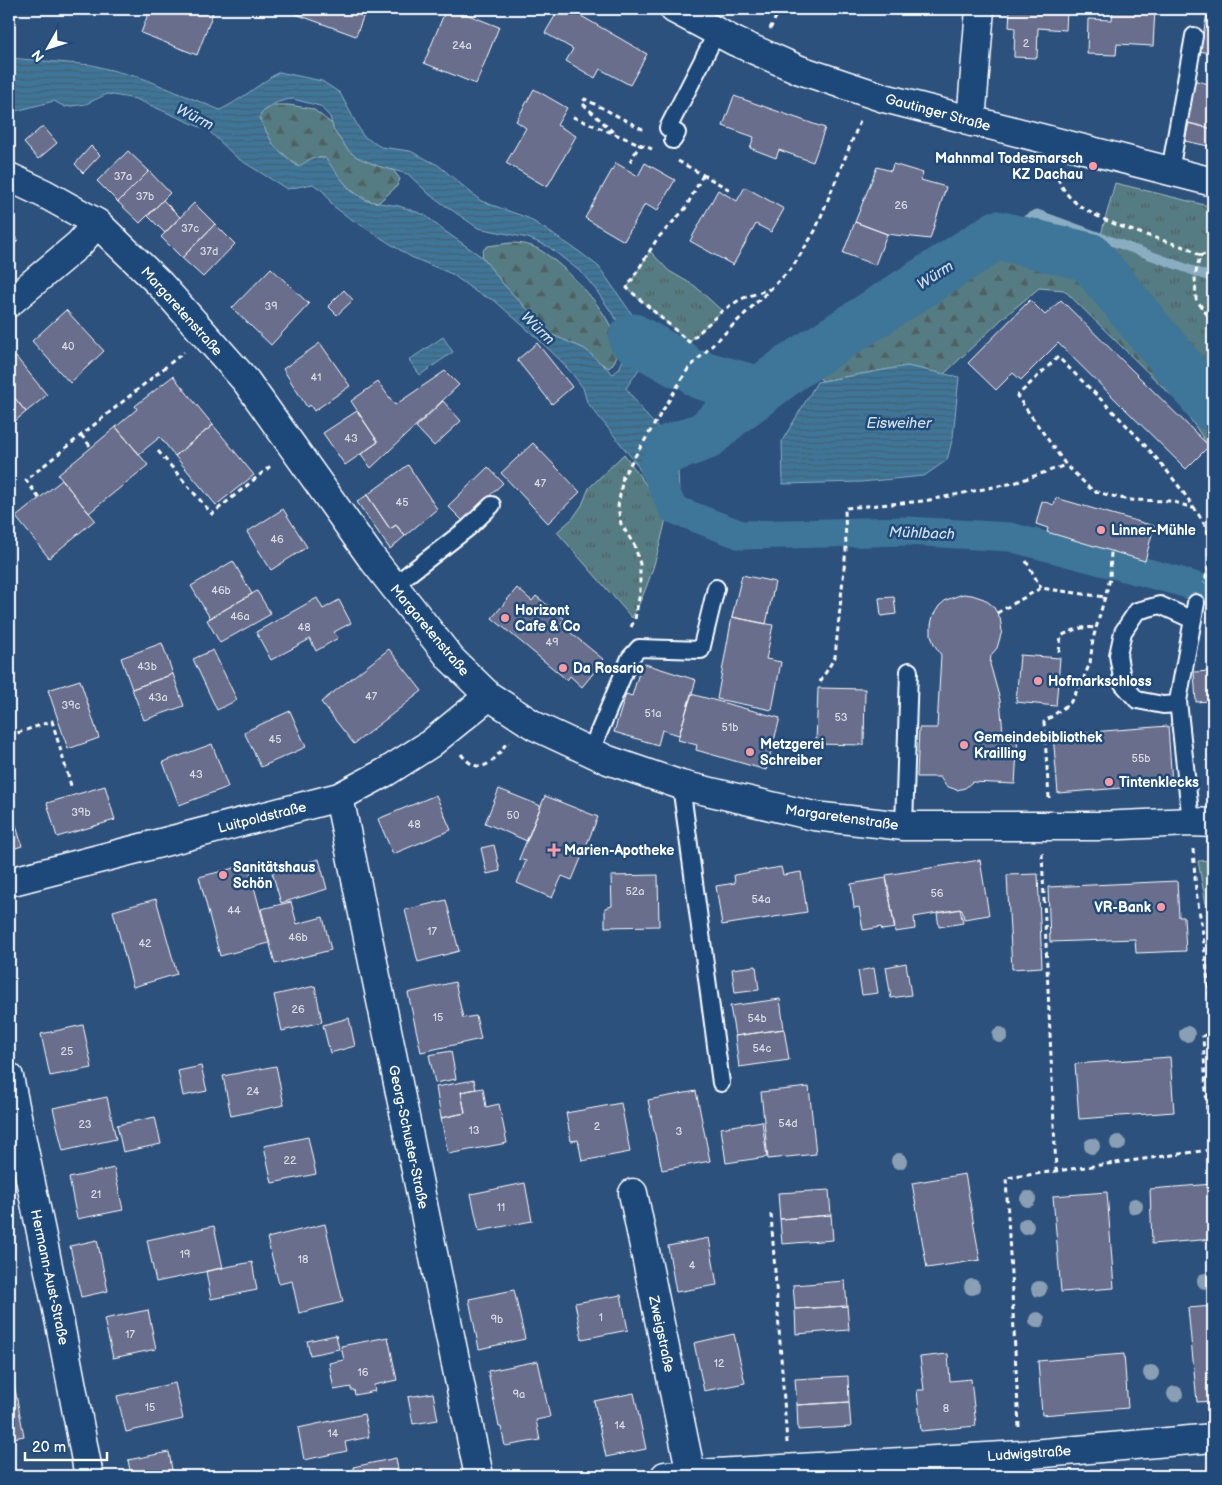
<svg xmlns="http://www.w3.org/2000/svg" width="1222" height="1485" font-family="'Balsamiq Sans',sans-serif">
	<defs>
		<pattern id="forest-firs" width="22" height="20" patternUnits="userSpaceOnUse" patternTransform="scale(1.25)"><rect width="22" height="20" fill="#547b82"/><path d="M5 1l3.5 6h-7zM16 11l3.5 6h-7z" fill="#506164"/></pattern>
		<pattern id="park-tufts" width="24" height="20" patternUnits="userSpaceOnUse" patternTransform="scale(1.25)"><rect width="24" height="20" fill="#547b82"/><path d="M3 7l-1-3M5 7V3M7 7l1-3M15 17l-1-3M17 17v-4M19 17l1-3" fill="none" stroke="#506164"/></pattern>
		<pattern id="water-rules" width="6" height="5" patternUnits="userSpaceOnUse" patternTransform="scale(1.25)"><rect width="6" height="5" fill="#3e7699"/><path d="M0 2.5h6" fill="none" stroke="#465f6f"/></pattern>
	</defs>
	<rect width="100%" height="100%" fill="#2d517d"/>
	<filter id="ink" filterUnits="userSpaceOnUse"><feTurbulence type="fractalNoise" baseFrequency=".02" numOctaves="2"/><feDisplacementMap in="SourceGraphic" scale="10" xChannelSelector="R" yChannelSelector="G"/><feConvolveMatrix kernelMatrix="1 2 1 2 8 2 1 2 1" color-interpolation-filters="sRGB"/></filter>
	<g filter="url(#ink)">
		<path fill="#547b82" stroke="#aabdc0" d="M1213 860V942L1198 861Z"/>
		<path fill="url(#forest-firs)" stroke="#aabdc0" d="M274 105H289L313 109 332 124 334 131 349 151 357 157 378 166 393 170 400 179 397 186 378 203C353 199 339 177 325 158H312L299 167 274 146 259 118 262 112Z
			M510 243C523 243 533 245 543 252 567 267 642 340 609 368L599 362 585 349 552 335 503 284 482 257 483 250 488 246Z
			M1037 251 1075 259 1105 283 1213 415V453L1181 405 1064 290 1039 288 1003 318 944 374 907 366 822 381 813 369 817 354 846 337 858 335 889 318 932 286 968 273 1007 252Z"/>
		<path fill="url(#park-tufts)" stroke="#aabdc0" d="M1115 183 1213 207V398L1096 253Z
			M650 251 669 271 695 286 722 311 689 342 627 288Z
			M624 454 667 514C659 550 650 585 632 618L557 532 573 518 582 505 589 488Z"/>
		<path fill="url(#water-rules)" stroke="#8badc2" fill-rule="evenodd" d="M9 58 92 65 142 78 220 110C241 100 259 84 279 72L322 81 340 93 363 136 381 147 410 151 438 165 481 201 528 218 577 250 599 267 638 323 659 346 656 354 648 356 626 388 647 416 663 433 690 420 709 401 723 411 734 427 702 455 678 471 679 494 665 504 652 493 636 463 587 402 583 388 574 376 560 360 538 339 495 301 476 292 452 274 411 257 348 217 333 206 324 192 313 184 287 189 237 158 209 131 136 99 107 94 86 104 65 107 54 101 16 111 9 109ZM293 99 320 106 330 117 334 131 349 151 357 157 378 166 408 174 430 195 478 228 528 238 549 247 582 273 596 290 616 319 624 341 623 360 619 369 613 374 585 349 552 335 503 284 482 257 443 230 425 215 399 206 367 201 350 190 325 158H312L298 167 274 146 259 118C265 105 281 100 293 99Z
			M443 337 453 352 420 375 409 360Z
			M907 366 959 377 953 437 947 460 924 476 861 482 783 484 782 441 817 382Z"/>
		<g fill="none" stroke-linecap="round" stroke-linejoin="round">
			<path stroke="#8badc2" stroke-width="9" d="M997 235 1037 214 1213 278"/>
			<path stroke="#3e7699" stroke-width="29" d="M654 467 673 509 741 535 907 531 1010 537 1178 581 1213 592"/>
			<path stroke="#3e7699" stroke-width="49" d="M633 338 679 364
				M701 375 760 391
				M669 449 705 436 732 412 792 367 997 235 1089 257 1213 408"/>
		</g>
		<path fill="#676e8b" stroke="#fff" d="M150 9H202L213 13 197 55 141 33Z
			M295 9H366L356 36 293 13Z
			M446 9H453L499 27 476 84 424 63Z
			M559 9H569L647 54 630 85 600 69 595 78 566 61 573 49 545 33Z
			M1010 9H1067L1066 30 1038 28 1037 58 1014 57 1015 28 1009 27Z
			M1113 9H1155L1153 46 1117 44 1116 55 1087 54 1088 19 1112 20Z
			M1208 9H1213V54L1200 51Z
			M1193 80 1213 85V129L1183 122Z
			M534 89 567 108 557 125 576 136 547 187 506 163 526 128 516 121Z
			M734 96 825 128 813 162 779 150 776 158 750 148 754 137 723 126Z
			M1189 123 1213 129V147L1185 141Z
			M43 126 57 143 38 159 24 143Z
			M91 146 100 155 83 173 75 164Z
			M128 151 149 171 118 202 97 181Z
			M616 163 638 176 645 163 675 180 657 211 645 204 624 241 585 218Z
			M893 164 923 173 921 180 946 187 930 239 887 234 855 222 877 167 891 171Z
			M149 171 170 193 140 223 118 202Z
			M745 187 784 209 771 232 756 224 733 265 690 241 718 190 737 201Z
			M163 200 180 217 165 233 148 216Z
			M194 203 215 224 182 258 161 237Z
			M855 222 887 234 875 265 843 253Z
			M215 224 235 244 203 277 182 258Z
			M9 234 18 239 9 255Z
			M271 268 309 304 271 345 232 308Z
			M344 290 353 300 337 315 328 306Z
			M1030 300 1045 315 1061 300 1209 446 1186 469 1058 343 1021 380 1013 373 996 390 968 363Z
			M66 310 104 351 70 383 32 341Z
			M320 343 350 386 314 411 310 405 307 407 283 369Z
			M537 343 572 387 552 404 517 360Z
			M16 357 47 395 26 412 9 391V363Z
			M445 371 459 385 371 468 361 454 378 442 351 401 378 382 395 405Z
			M173 376 213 425 175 456 160 437 139 454 116 427 137 409 135 406Z
			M9 391 26 412 9 426Z
			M443 401 461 421 434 446 416 427Z
			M357 411 378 442 345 465 323 433Z
			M213 425 254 475 216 505 175 456Z
			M116 427 148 465 89 513 58 475Z
			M533 443 580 492 548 523 501 473Z
			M408 465 437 509 405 536 396 525 390 529 367 495Z
			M488 467 503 483 463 521 448 506Z
			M62 480 95 520 49 558 16 517Z
			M367 495 390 529 396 525 405 536 390 549 357 502Z
			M1056 498 1154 526 1145 561 1047 532 1048 528 1036 524 1042 501 1054 505Z
			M283 509 307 547 271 570 247 532Z
			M233 561 252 594 210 618 191 586Z
			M742 575 775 582 766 624 732 617Z
			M517 588 532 601 536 596 565 619 560 624 604 660 582 687 570 676 567 680 492 618Z
			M257 591 271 614 220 643 207 620Z
			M963 594 972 595 984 599 993 606 1000 618 1002 631 997 648 991 655 990 664 1000 700 1003 733 1018 734 1015 784 972 782 965 788 957 790 946 786 940 777H917L919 728H937L941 655 934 644 931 635V625L933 616 939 606 946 600Z
			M894 597 896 614 881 616 879 598Z
			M317 598 323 609 339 600 351 623 334 632 338 638 316 651 310 639 271 660 256 632Z
			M732 617 773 625 766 659 781 662 772 710 717 699Z
			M162 643 173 674 132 689 121 658Z
			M389 649 422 691 354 744 321 702Z
			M213 650 237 700 217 710 193 659Z
			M1020 655 1060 658 1056 706 1016 702Z
			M642 663 696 680 679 735 662 730 658 745 614 732 626 694 632 696Z
			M1213 671V692L1209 693V701L1196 702 1194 672Z
			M173 674 184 706 144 720 132 689Z
			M80 680 99 738 68 749 48 690Z
			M818 688 865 689 864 745 816 744Z
			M1213 692V762L1209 693Z
			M691 694 780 718 766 770 696 750 697 745 678 740Z
			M290 711 306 747 261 767 244 732Z
			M1168 726 1172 784 1058 793 1053 735Z
			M212 744 228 787 179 805 163 762Z
			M105 786 115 820 57 837 47 803Z
			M499 789 541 806 527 841 485 823Z
			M436 795 451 830 393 854 378 819Z
			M545 796 598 817 572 880 562 876 552 898 517 883 526 861 519 859Z
			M9 801 22 846 9 850Z
			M494 845 500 871 487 874 481 848Z
			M319 859 327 889 281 903 272 872Z
			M980 860 989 915 964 919 962 909 914 917 915 929 895 932 886 875Z
			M238 867 239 871 249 868 269 943 220 956 199 877Z
			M781 867 783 875 801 872 807 912 722 925 716 886 735 883 734 875Z
			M1038 874 1042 967 1012 969 1007 875Z
			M658 875 659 926 605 927V908L612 906 611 876Z
			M886 878 895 928 882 930 881 927 863 930 859 907 854 908 851 884Z
			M1177 881 1179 917H1184L1186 951 1136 953 1135 939 1050 942 1048 887Z
			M156 899 177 974 133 987 113 911Z
			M446 900 459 951 418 962 405 910Z
			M291 902 297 924 323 917 331 950 275 964 261 909Z
			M960 909 963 923 939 927 937 913Z
			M906 963 911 995 891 998 886 967Z
			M756 966 759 990 735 993 732 969Z
			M874 968 878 993 862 995 858 971Z
			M455 982 463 1018 476 1016 481 1039 421 1052 408 993Z
			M315 986 322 1022 282 1031 274 995Z
			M780 999 784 1029 735 1036 730 1006Z
			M349 1018 355 1046 330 1053 323 1025Z
			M83 1025 92 1068 50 1076 41 1034Z
			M784 1029 789 1060 739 1067 735 1036Z
			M451 1051 456 1079 435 1083 429 1055Z
			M1170 1057 1174 1112 1079 1119 1075 1064Z
			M201 1066 207 1091 183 1096 178 1071Z
			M276 1066 284 1105 231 1116 223 1076Z
			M474 1080 476 1089 461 1092 465 1113 441 1118 436 1087Z
			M809 1087 816 1154 768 1159 761 1092Z
			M483 1088 486 1107 499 1104 507 1143 448 1154 441 1118 465 1113 461 1092Z
			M696 1091 710 1161 662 1170 648 1100Z
			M107 1097 116 1139 63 1151 53 1108Z
			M621 1103 630 1152 582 1161 578 1140 571 1141 566 1113Z
			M155 1117 161 1144 123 1152 117 1125Z
			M762 1121 767 1157 726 1163 721 1128Z
			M308 1137 316 1174 272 1183 264 1146Z
			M114 1168 123 1210 77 1219 69 1178Z
			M965 1174 980 1260 927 1268 912 1183Z
			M525 1183 532 1221 479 1231 471 1194Z
			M1213 1184V1239L1152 1244 1150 1189Z
			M829 1190 831 1215 780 1219 778 1193Z
			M1107 1192 1114 1288 1061 1292 1053 1196Z
			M831 1215 833 1240 782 1244 780 1219Z
			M325 1224 343 1302 299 1313 292 1281 279 1284 267 1238Z
			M214 1226 223 1268 156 1282 147 1240Z
			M709 1238 717 1285 676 1292 668 1246Z
			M97 1240 108 1291 81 1297 70 1246Z
			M252 1262 257 1290 211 1299 206 1271Z
			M845 1281 847 1306 795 1309 793 1285Z
			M514 1290 525 1339 479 1349 469 1299Z
			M621 1295 628 1330 582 1339 575 1303Z
			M847 1306 849 1330 796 1334 795 1309Z
			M1213 1306V1401L1197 1402 1188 1308Z
			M148 1310 156 1349 113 1358 104 1319Z
			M734 1334 745 1383 704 1391 694 1343Z
			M336 1335 339 1349 310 1355 307 1341Z
			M388 1337 397 1380 374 1385 375 1391 355 1395 354 1390H351V1387L334 1390 329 1363 344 1360 341 1346Z
			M948 1354 950 1381 971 1379 976 1426 921 1431 917 1390H924L920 1357Z
			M1124 1354 1128 1408 1042 1415 1038 1361Z
			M9 1358 24 1436 9 1439Z
			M538 1361 550 1417 536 1420 540 1440 505 1446 501 1427H499L488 1371Z
			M848 1376 849 1402 797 1405 795 1379Z
			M175 1383 183 1419 126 1432 117 1396Z
			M433 1393 438 1420 413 1424 408 1397Z
			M634 1393 646 1449 606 1457 594 1401Z
			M849 1402 851 1427 798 1430 797 1405Z
			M364 1414 369 1437 345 1442 347 1451 304 1460 298 1428Z
			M169 1452 173 1476H131L128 1460Z
			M396 1458 399 1476H355L353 1467Z"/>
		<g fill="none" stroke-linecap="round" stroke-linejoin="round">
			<g stroke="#fff" stroke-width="20">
				<path id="service" d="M673 140 677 133 668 128 717 32
					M1170 171 1194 36
					M393 586 468 528 492 505
					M1178 704 1163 705 1137 700 1123 684 1118 655 1123 632 1137 611 1160 605 1193 620
					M590 753 630 658 639 648 701 650 716 588
					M681 785 721 1083
					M1191 822 1178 701 1196 603
					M904 826 909 671"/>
			</g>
			<g stroke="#fff" stroke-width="31">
				<path id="minor" d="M971 122 980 9
					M9 177 45 194 97 223 160 284 246 381 371 557 451 659 489 696 535 726 608 760 681 785 814 816 904 826H1098L1191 822 1213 823
					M9 303 79 244 97 223
					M339 797 479 1476
					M9 882 339 797 386 772 430 744 489 696
					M9 1077 60 1324 89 1476
					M633 1193 691 1474
					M665 1476 1021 1455 1213 1438"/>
			</g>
			<g stroke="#fff" stroke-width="31">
				<path id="secondary" d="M674 9 734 41 800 70 884 98 1213 182"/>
			</g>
			<path stroke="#fff" stroke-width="3" stroke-dasharray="5 4" stroke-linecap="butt" d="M770 29 780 9
				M573 117 652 149
				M613 132 582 103 585 99 646 131
				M678 161 732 191
				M630 162 640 144
				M1054 170C1058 178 1061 187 1067 194 1089 222 1156 237 1190 249L1200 256
				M703 175 685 209 657 239 627 288 689 342 722 311 741 299 769 289
				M1213 251 1200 256 1195 276 1196 299 1213 323
				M81 435 91 447
				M158 451 212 514 273 464
				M39 498 26 480 184 352
				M1196 509 1171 501 1128 500 1093 491 1066 465 1017 396 1058 357C1102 401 1147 442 1183 492 1192 505 1203 519 1209 534 1213 544 1208 573 1204 583
				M1026 561 1041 588
				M997 613 1041 588 1105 597
				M631 627 635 619 640 593V564L635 546 621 524 618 507 623 476 688 369 792 268 815 231 861 119
				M1059 652 1061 636C1072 630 1083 626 1096 628
				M820 682 835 657 846 549 845 508 924 501 1014 483 1066 465
				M9 736 52 721 72 789
				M461 754C480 779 495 761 507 742L509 743
				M1049 798 1044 722 1070 703 1082 682 1090 663 1093 639 1110 579 1111 551
				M1193 849 1196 891 1203 934 1213 1032
				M1042 853 1056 1170
				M771 1214 787 1443
				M1019 1427 1006 1178 1209 1150 1203 1036 1212 1032"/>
			<use href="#service" stroke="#1f4a7a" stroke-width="16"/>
			<use href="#minor" stroke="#1f4a7a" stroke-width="28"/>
			<use href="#secondary" stroke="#1f4a7a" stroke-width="28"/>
		</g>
		<g fill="#899fb3">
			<circle cx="1187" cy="1034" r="8"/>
			<circle cx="1000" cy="1035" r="8"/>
			<circle cx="1118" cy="1143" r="8"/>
			<circle cx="1092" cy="1146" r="8"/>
			<circle cx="899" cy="1161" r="8"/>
			<circle cx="1028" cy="1199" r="8"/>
			<circle cx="1135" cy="1206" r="8"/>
			<circle cx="1026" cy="1226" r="8"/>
			<circle cx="1205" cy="1281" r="8"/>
			<circle cx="972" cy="1287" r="8"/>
			<circle cx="1039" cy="1289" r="8"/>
			<circle cx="1037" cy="1320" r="8"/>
			<circle cx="1151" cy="1373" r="8"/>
			<circle cx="1175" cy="1394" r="8"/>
		</g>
	</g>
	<g fill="#ff9aa2" stroke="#1f4a7a" stroke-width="2">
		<circle cx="1093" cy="166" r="5"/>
		<circle cx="1101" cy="530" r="5"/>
		<circle cx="505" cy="618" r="5"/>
		<circle cx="563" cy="668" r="5"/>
		<circle cx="1038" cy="681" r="5"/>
		<circle cx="964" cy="745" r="5"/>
		<circle cx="750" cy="752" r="5"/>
		<circle cx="1109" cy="782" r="5"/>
		<path d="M551.5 842.5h5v5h5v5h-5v5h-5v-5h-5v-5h5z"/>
		<circle cx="223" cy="875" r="5"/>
		<circle cx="1161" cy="907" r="5"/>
	</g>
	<g text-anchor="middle" stroke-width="5" stroke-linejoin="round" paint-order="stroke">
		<g font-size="11" fill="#d9dbe2">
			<text x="1026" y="47">2</text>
			<text x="462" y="49">24a</text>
			<text x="123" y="180">37a</text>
			<text x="145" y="200">37b</text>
			<text x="901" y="209">26</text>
			<text x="190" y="232">37c</text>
			<text x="209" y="255">37d</text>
			<text x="271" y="310">39</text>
			<text x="68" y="350">40</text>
			<text x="316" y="381">41</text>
			<text x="351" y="442">43</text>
			<text x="540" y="487">47</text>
			<text x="402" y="506">45</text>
			<text x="277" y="543">46</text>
			<text x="221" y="594">46b</text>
			<text x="240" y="620">46a</text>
			<text x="304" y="631">48</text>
			<text x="552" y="646">49</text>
			<text x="147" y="670">43b</text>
			<text x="371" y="700">47</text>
			<text x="158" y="701">43a</text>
			<text x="71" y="709">39c</text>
			<text x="653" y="717">51a</text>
			<text x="841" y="721">53</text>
			<text x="730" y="731">51b</text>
			<text x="275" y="743">45</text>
			<text x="1141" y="762">55b</text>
			<text x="196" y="778">43</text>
			<text x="81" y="816">39b</text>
			<text x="513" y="819">50</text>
			<text x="414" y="828">48</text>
			<text x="635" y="895">52a</text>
			<text x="937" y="897">56</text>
			<text x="761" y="903">54a</text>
			<text x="234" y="914">44</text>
			<text x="432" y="935">17</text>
			<text x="298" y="941">46b</text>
			<text x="145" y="947">42</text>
			<text x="298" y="1013">26</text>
			<text x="438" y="1021">15</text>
			<text x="757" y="1022">54b</text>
			<text x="762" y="1052">54c</text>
			<text x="67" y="1055">25</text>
			<text x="253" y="1095">24</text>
			<text x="788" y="1127">54d</text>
			<text x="85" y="1128">23</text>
			<text x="597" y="1130">2</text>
			<text x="474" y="1134">13</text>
			<text x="679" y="1135">3</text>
			<text x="290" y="1164">22</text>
			<text x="96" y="1198">21</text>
			<text x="501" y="1211">11</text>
			<text x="185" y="1258">19</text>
			<text x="303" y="1263">18</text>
			<text x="692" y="1269">4</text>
			<text x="601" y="1321">1</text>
			<text x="497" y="1323">9b</text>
			<text x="130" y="1338">17</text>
			<text x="719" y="1367">12</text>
			<text x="363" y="1376">16</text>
			<text x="519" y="1398">9a</text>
			<text x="150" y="1411">15</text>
			<text x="946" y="1412">8</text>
			<text x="620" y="1429">14</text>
			<text x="333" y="1437">14</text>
		</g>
		<g font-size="14" fill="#fff" stroke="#1f4a7a">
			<text transform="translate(938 112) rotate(15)" y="5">Gautinger Straße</text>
			<text transform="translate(182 311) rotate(48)" y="5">Margaretenstraße</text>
			<text transform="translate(430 630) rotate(50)" y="5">Margaretenstraße</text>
			<text transform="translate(262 817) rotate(-14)" y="5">Luitpoldstraße</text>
			<text transform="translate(842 817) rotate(8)" y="5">Margaretenstraße</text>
			<text transform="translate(409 1137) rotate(78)" y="5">Georg-Schuster-Straße</text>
			<text transform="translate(50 1277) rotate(78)" y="5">Hermann-Aust-Straße</text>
			<text transform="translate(662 1334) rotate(78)" y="5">Zweigstraße</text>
			<text transform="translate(1029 1453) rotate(-4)" y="5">Ludwigstraße</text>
		</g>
		<g font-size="14" font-weight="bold" fill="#fff" stroke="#1f4a7a" text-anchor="start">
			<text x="1083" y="163" text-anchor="end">Mahnmal Todesmarsch<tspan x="1083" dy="16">KZ Dachau</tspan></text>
			<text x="1111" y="535">Linner-Mühle</text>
			<text x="515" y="615">Horizont<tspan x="515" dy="16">Cafe &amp; Co</tspan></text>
			<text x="573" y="673">Da Rosario</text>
			<text x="1048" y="686">Hofmarkschloss</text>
			<text x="974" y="742">Gemeindebibliothek<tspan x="974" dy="16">Krailling</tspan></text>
			<text x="760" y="749">Metzgerei<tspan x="760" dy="16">Schreiber</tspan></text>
			<text x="1119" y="787">Tintenklecks</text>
			<text x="564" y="855">Marien-Apotheke</text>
			<text x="233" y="872">Sanitätshaus<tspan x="233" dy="16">Schön</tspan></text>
			<text x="1151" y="912" text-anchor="end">VR-Bank</text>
		</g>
		<g font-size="15" font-style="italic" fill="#cfdde6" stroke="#1f4a7a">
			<text transform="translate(195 117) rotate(27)" y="5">Würm</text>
			<text transform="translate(935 275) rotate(-33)" y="5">Würm</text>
			<text transform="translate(538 328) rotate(44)" y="5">Würm</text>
			<text x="899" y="428">Eisweiher</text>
			<text transform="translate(922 533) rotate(2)" y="5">Mühlbach</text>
		</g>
	</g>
	<rect width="1222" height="1485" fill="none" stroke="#1f4a7a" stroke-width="30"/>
	<rect x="15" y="15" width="1192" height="1455" fill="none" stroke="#fff" stroke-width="2" filter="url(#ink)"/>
	<g transform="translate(48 48) rotate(231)" stroke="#1f4a7a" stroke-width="4" paint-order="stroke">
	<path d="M0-4L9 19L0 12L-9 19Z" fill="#ffffff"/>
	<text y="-8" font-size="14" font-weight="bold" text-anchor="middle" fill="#ffffff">N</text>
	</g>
	<path d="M25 1452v8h82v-8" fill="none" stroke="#ffffff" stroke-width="2.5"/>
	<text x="32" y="1452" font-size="15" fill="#ffffff" stroke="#1f4a7a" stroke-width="4" paint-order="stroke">20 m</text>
</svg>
